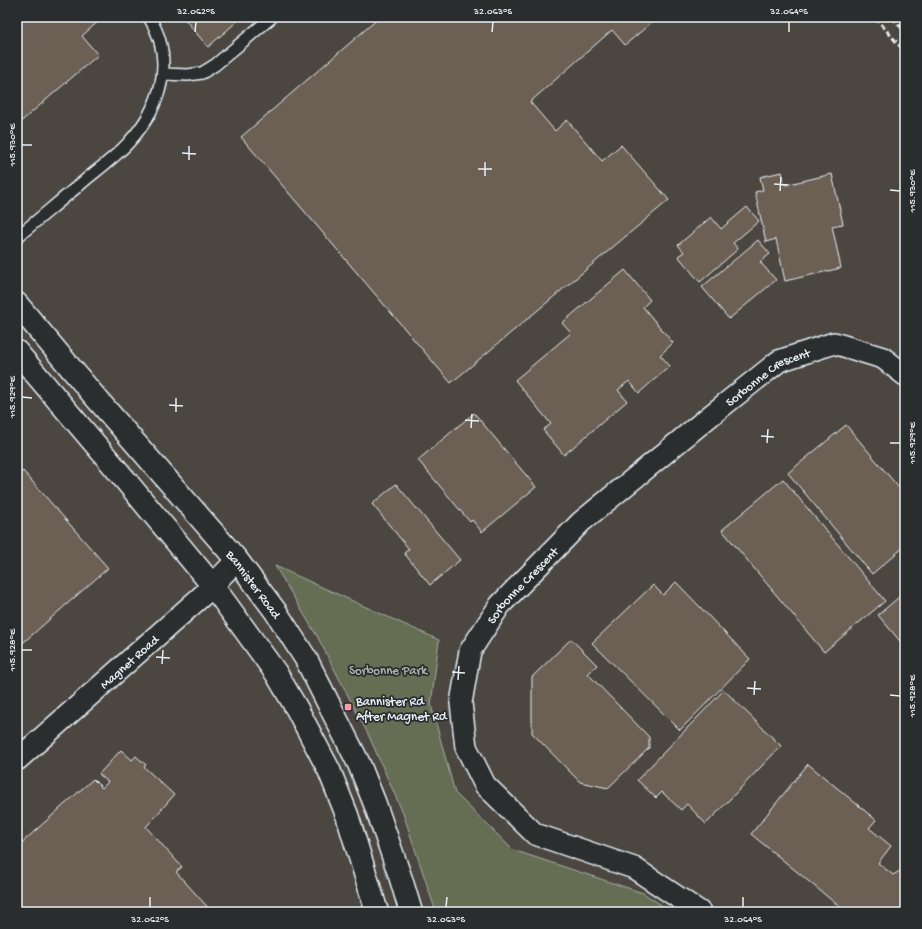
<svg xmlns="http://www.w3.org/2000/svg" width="922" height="929" font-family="'Gochi Hand',sans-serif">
	<rect width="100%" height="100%" fill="#3e3c39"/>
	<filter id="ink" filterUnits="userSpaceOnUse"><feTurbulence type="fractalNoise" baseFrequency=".025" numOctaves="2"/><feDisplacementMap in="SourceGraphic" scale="8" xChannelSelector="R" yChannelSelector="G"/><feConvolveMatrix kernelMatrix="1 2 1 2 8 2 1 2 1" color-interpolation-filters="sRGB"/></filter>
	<g filter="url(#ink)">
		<path fill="#4c4641" d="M17 17H905V912H17Z"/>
		<path fill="#656d53" stroke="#a6afa6" d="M275 566 439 640 431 705 455 793 513 850 643 893 672 912H436L403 813 368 734 317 636Z"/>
		<path fill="#6c5e53" stroke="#e8f1f8" d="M17 17H103L82 36 98 55 17 125Z
			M183 17H242L208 47Z
			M380 17H658L625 45 612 30 530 102 555 131 567 120 602 161 621 145 669 200 451 383 241 137Z
			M782 172 785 185 832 174 843 224 832 226 841 268 785 281 776 239 766 242 755 192 763 190 760 177Z
			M747 207 759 221 733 243 738 249 700 282 678 256 684 252 678 245 711 217 721 229Z
			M758 240 770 254 760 262 776 280 729 319 702 287Z
			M625 270 650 300 643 307 673 343 660 355 670 366 639 393 629 381 618 390 627 401 564 455 543 430 551 424 515 380 571 333 562 323Z
			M474 413 536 487 482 532 472 520 470 522 418 460Z
			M846 425 905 495V546L872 574 788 473Z
			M23 471 108 568 17 648V476Z
			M783 479 885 601 824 652 722 530Z
			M396 484 460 560 430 585 404 553 409 549 372 504Z
			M676 582 750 659 680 730 592 643 653 585 663 595Z
			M905 592V647L878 615Z
			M571 639 597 665 588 674 649 737V748L608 788 580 782 532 733V677Z
			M724 690 781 746 706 824 687 804 681 810 662 792 656 798 637 780Z
			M121 750 132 760 136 756 146 765 144 767 174 795 146 827 182 867 176 872 212 912H17V847L93 779 102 788 108 782 99 774Z
			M808 764 876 820 869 828 891 846 878 863 893 875 905 868V912H846L751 834Z"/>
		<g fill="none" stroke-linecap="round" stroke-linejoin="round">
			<g stroke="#e8f1f8" stroke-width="14">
				<path id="lane" d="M163 74 188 75 202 73 215 65 272 17
					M17 237C39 219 61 200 83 182 97 170 117 156 129 142 161 107 176 60 149 17"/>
			</g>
			<g stroke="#e8f1f8" stroke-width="24">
				<g id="street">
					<path id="s1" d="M17 760 203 595 237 560"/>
					<path id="s2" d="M700 912 634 868 535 834 485 785 466 747 461 703 470 651 500 605 581 522 710 416 779 361 834 343 883 358 905 375"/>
				</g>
			</g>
			<g stroke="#e8f1f8" stroke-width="25">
				<g id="primary">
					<path id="s3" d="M17 304 90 391 237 560 276 612 306 659 359 764 375 804 401 879 411 912"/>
					<path d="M17 352 112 464 213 586 276 673 297 709 329 770 347 815 377 912"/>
				</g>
			</g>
			<use href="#lane" stroke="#2a2d2e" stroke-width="11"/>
			<use href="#street" stroke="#2a2d2e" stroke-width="21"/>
			<use href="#primary" stroke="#2a2d2e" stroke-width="22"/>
			<path stroke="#e8f1f8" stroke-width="3" stroke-dasharray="6 3" stroke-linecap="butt" d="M875 17 905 52
				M892 17 905 32"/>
		</g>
	</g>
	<path fill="none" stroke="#e8f1f8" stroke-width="1.5" d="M195 32 196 22M492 32 493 22M789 32V22M22 145H32M182 153 196 154M189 160V146M478 169H492M485 176V162M774 184 788 185M890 190 900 191M780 191 781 177M22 397 32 398M169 405 183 406M176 412V398M465 420 479 421M471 428 472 414M761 436 774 437M767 443 768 429M890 443H900M22 650H32M156 657 170 658M162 664 163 650M452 672 465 673M458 680 459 666M747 688 761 689M754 695 755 681M890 695 900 696M150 907V897M446 907 447 897M743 907V897"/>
	<rect fill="#ff9aa2" stroke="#2a2d2e" stroke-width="1.5" x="344" y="703" width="8" height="8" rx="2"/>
	<g text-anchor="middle" stroke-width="3.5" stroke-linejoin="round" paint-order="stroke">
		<g font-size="13" fill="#e8f1f8" stroke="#2a2d2e">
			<text dy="5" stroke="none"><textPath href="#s2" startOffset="802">Sorbonne Crescent</textPath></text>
			<text dy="5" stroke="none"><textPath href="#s3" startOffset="367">Bannister Road</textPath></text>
			<text dy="5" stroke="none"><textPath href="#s2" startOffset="478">Sorbonne Crescent</textPath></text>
			<text dy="5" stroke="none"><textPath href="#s1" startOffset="149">Magnet Road</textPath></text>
		</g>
		<g font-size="13" fill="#adb6ae" stroke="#2a2d2e">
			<text x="388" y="674">Sorbonne Park</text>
		</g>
		<g font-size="13" fill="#e8f1f8" stroke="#2a2d2e" text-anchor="start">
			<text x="356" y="705">Bannister Rd<tspan x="356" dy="15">After Magnet Rd</tspan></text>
		</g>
	</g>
	<rect width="922" height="929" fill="none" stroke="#2a2d2e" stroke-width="44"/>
	<rect x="22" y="22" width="878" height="885" fill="none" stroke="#e8f1f8" stroke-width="1.5"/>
	<g font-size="10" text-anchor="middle" fill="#e8f1f8">
		<text x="196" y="14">32.062°S</text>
		<text x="493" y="14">32.063°S</text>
		<text x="789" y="14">32.064°S</text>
		<text transform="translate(11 145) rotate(-90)" y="4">115.930°E</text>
		<text transform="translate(911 191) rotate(-90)" y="4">115.930°E</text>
		<text transform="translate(11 397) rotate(-90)" y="4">115.929°E</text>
		<text transform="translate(911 443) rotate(-90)" y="4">115.929°E</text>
		<text transform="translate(11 650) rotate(-90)" y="4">115.928°E</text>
		<text transform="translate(911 696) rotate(-90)" y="4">115.928°E</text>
		<text x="150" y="922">32.062°S</text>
		<text x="446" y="922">32.063°S</text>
		<text x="743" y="922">32.064°S</text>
	</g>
</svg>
